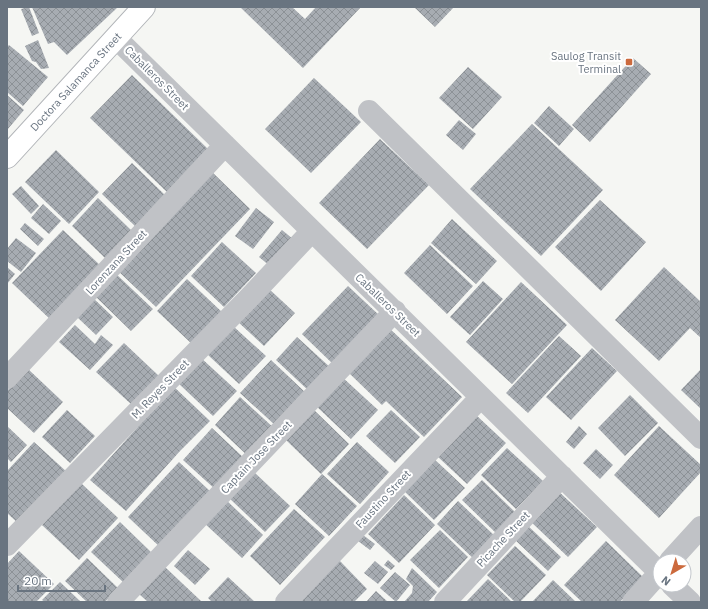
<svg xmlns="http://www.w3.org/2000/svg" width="708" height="609" font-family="'IBM Plex Sans',sans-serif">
	<defs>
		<pattern id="building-cross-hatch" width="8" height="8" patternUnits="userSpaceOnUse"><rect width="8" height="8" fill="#a7acb2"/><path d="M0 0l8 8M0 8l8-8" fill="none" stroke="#8c9196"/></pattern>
	</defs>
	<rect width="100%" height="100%" fill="#f5f6f3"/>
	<path fill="url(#building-cross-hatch)" d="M29 7 39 33 32 36 21 9Z
		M32 7H118L67 55 54 42 48 44Z
		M240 7H292L305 19 316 7H361L303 68Z
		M414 7H454L435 27Z
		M38 40 49 68 41 69 36 62 32 61 25 46Z
		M9 45 48 77 23 106 7 92V47Z
		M633 58 651 74 590 142 572 125Z
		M468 67 502 97 473 129 439 98Z
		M132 75 211 152 169 194 90 118Z
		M314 78 361 122 311 173 265 129Z
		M7 95 24 110 7 130Z
		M549 106 574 129 559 146 534 123Z
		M459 120 476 134 463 150 446 135Z
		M532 124 603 190 541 256 470 189Z
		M380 139 429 185 367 249 319 203Z
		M56 150 99 192 69 224 25 182Z
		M132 163 167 197 137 228 102 194Z
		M211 171 250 209 156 307 116 269Z
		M21 186 39 206 31 214 12 194Z
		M98 198 132 231 105 258 72 226Z
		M600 200 646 242 601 291 555 247Z
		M43 204 61 221 49 234 31 218Z
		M256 208 274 222 253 249 235 236Z
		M452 219 497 261 476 284 431 243Z
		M25 223 44 239 38 246 20 229Z
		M63 230 103 268 52 321 12 283Z
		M282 230 293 239 270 266 259 257Z
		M16 238 36 253 21 272 7 261V249Z
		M222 242 256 273 224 307 191 276Z
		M430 245 473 286 447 314 404 273Z
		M7 267 15 274 7 284Z
		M664 267 701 302V338L690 328 659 361 615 320Z
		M115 273 153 309 131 331 94 295Z
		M187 279 223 313 193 345 157 311Z
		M483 281 503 299 470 335 450 317Z
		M521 282 567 325 512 384 466 342Z
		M348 286 381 317 335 366 302 334Z
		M268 288 295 313 264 346 237 321Z
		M92 297 113 317 96 335 75 315Z
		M75 325 95 344 101 335 113 345 90 370 59 342Z
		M233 326 266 356 239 384 207 354Z
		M387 326 462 397 424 437 386 401 382 405 346 370Z
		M559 336 581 356 528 413 506 393Z
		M297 337 332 369 310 392 276 360Z
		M124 343 159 376 132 405 96 372Z
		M592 348 617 371 571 420 546 397Z
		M200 357 237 391 213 416 177 382Z
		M271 360 307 394 277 427 240 393Z
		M28 369 63 402 34 433 7 408V391Z
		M701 369V409L681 390Z
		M341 376 378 410 351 439 314 404Z
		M172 385 210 421 180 451 126 511 90 480 144 420Z
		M630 395 658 423 625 456 598 428Z
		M240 397 276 430 250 458 215 425Z
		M67 410 95 436 70 463 42 437Z
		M314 410 349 444 321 474 286 440Z
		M391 410 420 437 395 463 366 436Z
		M476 415 506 443 467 484 437 456Z
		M7 426 27 445 11 462 7 458Z
		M579 426 587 434 574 449 566 442Z
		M659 426 701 465V472L659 518 614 475Z
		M212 428 245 459 216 490 183 460Z
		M34 442 68 473 20 525 7 513V471Z
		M357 442 389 472 360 504 327 474Z
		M507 448 543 481 516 509 481 475Z
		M596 449 613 465 600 479 583 463Z
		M432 457 465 488 434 520 402 489Z
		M179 462 212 493 161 548 128 517Z
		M253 471 290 506 265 532 228 497Z
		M322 474 357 506 329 536 295 504Z
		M482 480 517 514 497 534 462 500Z
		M81 483 118 518 79 560 42 525Z
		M557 490 597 527 568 557 529 520Z
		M404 495 435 525 399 563 368 534Z
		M225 499 263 535 242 558 203 522Z
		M458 501 497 538 476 561 437 524Z
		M294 509 325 537 280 585 250 556Z
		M120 522 151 552 123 582 91 552Z
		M526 524 561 557 548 571 513 538Z
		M440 530 468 557 439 588 410 560Z
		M363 535 375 544 370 550 358 541Z
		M606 541 643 577 620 602H582L564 585Z
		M515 546 546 575 520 602H515L487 575Z
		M188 550 210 569 195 585 174 566Z
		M19 551 54 584 36 602H7V564Z
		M87 558 118 588 105 602H87L65 581Z
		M339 560 367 589 354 602H303L300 598Z
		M388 560 395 566 391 570 384 565Z
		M375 561 388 572 378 584 364 573Z
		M164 566 202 602H148L139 594Z
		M412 568 437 592 428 602H404L412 593 413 586 406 579Z
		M395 572 410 585 396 602 380 588Z
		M228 577 255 602H212L208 598Z
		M488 579 512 602H466Z
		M553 580 576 602H532Z
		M60 582 81 602H45L42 600Z
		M376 591 388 602H366Z"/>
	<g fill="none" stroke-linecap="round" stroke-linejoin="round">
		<g stroke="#b1b4b8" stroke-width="24">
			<g id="major">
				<path id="s1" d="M7 157 144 7"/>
			</g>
		</g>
		<path stroke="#c0c2c6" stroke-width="22" d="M116 38 660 573
			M369 111 701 438
			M7 378 225 145
			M7 545 247 300 312 231
			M670 561 701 527
			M672 585 690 602
			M118 602 395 311
			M286 602 481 397
			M445 602 562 476
			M633 602 660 572"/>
		<use href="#major" stroke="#fff" stroke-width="22"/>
	</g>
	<rect fill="#cc6a3d" stroke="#fff" stroke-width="1.5" x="625" y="58" width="8" height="8" rx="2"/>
	<g text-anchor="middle" stroke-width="4" stroke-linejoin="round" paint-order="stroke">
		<g font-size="11" fill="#697480" stroke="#fff" text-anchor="end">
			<text x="621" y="60">Saulog Transit<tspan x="621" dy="13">Terminal</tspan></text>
		</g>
		<g font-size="11" fill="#697480" stroke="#fff">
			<text transform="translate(157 78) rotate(45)" y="4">Caballeros Street</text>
			<text dy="4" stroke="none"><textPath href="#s1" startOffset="102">Doctora Salamanca Street</textPath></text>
			<text transform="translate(116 262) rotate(-47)" y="4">Lorenzana Street</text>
			<text transform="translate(388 305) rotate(44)" y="4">Caballeros Street</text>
			<text transform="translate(160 389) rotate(-46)" y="4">M. Reyes Street</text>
			<text transform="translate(256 457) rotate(-46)" y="4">Captain Jose Street</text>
			<text transform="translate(383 499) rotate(-47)" y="4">Faustino Street</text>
			<text transform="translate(503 539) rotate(-47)" y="4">Picache Street</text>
		</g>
	</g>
	<rect width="708" height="609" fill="none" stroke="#697480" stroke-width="16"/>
	<g transform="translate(672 573) rotate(218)"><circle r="19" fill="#ffffff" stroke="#c3c7cc"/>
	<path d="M0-3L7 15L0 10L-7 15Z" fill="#cc6a3d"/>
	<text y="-6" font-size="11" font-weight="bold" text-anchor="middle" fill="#697480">N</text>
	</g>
	<path d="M18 585v6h87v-6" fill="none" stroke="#697480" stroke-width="2"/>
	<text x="24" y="585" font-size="12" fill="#697480" stroke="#ffffff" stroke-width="3" paint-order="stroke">20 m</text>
</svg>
